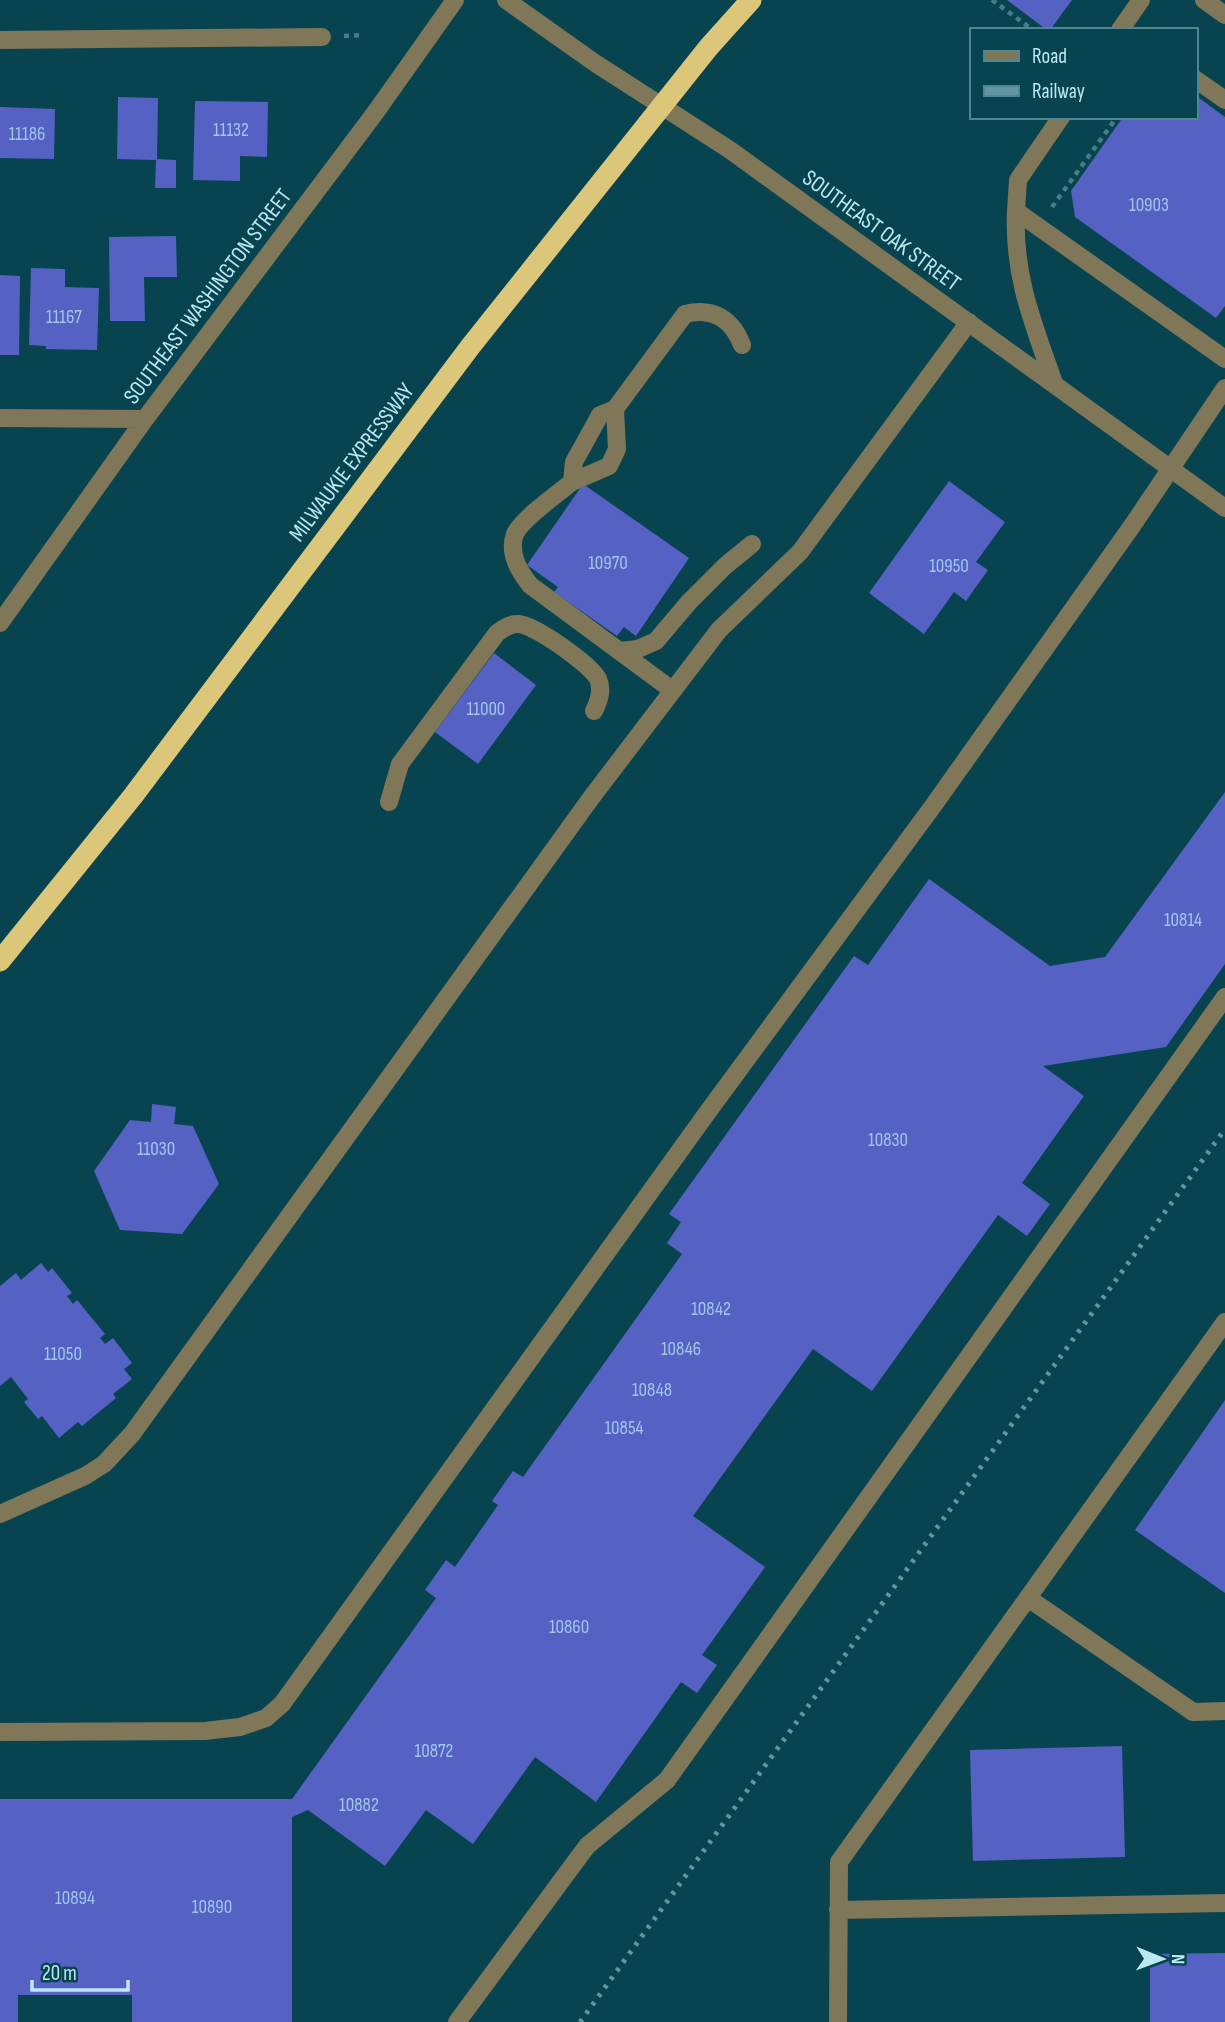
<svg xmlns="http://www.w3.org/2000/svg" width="1225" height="2022" font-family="'Sofia Sans Condensed',sans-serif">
	<rect width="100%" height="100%" fill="#084450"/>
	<path fill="#5562c4" d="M1007 0H1072L1050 30H1047Z
		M1195 95 1225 117V306L1216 318 1075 217 1071 191 1123 117H1195Z
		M118 97 158 98 157 159 176 160V188H155L156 160 117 159Z
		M195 101 268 102 267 157 240 156V181L193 180Z
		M0 107 55 109 54 159 0 158Z
		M176 236 177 277H144L145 321H110L109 237Z
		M31 268 65 269V287L99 288 97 350 46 349V346L29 345Z
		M0 275 20 276 19 355H0Z
		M949 481 1005 522 976 562 988 570 966 601 954 592 924 634 869 593Z
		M583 484 689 558 636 636 624 627 617 636 554 592 558 587 527 565Z
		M494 653 536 685 478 764 435 732Z
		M1225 792V964L1166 1047 1043 1066 1084 1096 1022 1183 1050 1204 1027 1236 998 1215 872 1391 813 1349 693 1516 765 1567 702 1655 717 1665 697 1693 681 1682 596 1802 535 1757 473 1844 426 1810 385 1866 308 1810 292 1817V2022H132V1995H18V2022H0V1799H292L436 1598 425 1590 446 1560 455 1567 498 1505 492 1501 513 1471 523 1477 682 1254 667 1243 681 1222 669 1214 854 956 868 965 929 879 1050 966 1105 957Z
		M152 1104 176 1107 174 1124 193 1126 219 1184 182 1234 120 1230 94 1171 130 1120 151 1122Z
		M41 1263 48 1272 52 1268 72 1293 67 1296 73 1304 77 1300 105 1334 100 1338 105 1344 113 1338 132 1363 124 1369 132 1379 113 1394 116 1398 82 1426 78 1422 59 1438 42 1416 38 1419 24 1402 28 1399 11 1377 0 1386V1286L16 1273 21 1280Z
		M1225 1400V1593L1135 1530Z
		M1122 1746 1125 1857 973 1861 970 1750Z
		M1225 1953V2022H1150V1954Z"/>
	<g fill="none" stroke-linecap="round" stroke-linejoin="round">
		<path stroke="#467d89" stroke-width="4.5" stroke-dasharray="5 5" stroke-linecap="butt" d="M992 0 1033 30
			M344 36 364 35
			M1052 207 1117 117"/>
		<path stroke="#807759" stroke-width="18" d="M506 0 595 63 730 150 1225 508
			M1204 0 1225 15
			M1120 30 1141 0
			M0 40 322 37
			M1195 79 1225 100
			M1061 117 1018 180 1016 211 1225 359
			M1016 211C1013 276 1033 323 1054 383
			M0 418 145 419
			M572 482 609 466 617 449 615 409
			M0 623 145 419 375 113 455 0
			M621 651 638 649 656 641 689 602 725 566 752 544
			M672 690 530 585C519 571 508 553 515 534 521 520 558 493 572 482L574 462 600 415 615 409 685 314C713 307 732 319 742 345
			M389 802 400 764 497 633C503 629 509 624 517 624 533 623 591 665 598 679 603 690 599 701 594 711
			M0 1514 85 1476 104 1464 132 1434 591 798 719 630 800 552 969 322
			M1028 1598 1193 1712 1225 1711
			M0 1732 205 1731 240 1727 266 1718 282 1704 707 1113 933 806 1132 526 1225 388
			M838 1910 1225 1903
			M457 2022 587 1846 667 1780 1225 997
			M838 2022 839 1862 1225 1322"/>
		<path stroke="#dbc679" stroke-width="21" d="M0 961 133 796 470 347 708 48 751 0"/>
		<path stroke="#6196a2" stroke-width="5" stroke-dasharray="3.5 7" stroke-linecap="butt" d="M580 2022 1225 1129"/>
	</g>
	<g text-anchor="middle" stroke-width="7" stroke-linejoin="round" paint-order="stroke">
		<g font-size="19" fill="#a1c6e7">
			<text x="231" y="136">11132</text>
			<text x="27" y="140">11186</text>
			<text x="1149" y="211">10903</text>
			<text x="64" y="323">11167</text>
			<text x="608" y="569">10970</text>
			<text x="949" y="572">10950</text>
			<text x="486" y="715">11000</text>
			<text x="1183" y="926">10814</text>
			<text x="888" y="1146">10830</text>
			<text x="156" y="1155">11030</text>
			<text x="711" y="1315">10842</text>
			<text x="681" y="1355">10846</text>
			<text x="63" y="1360">11050</text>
			<text x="652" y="1396">10848</text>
			<text x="624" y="1434">10854</text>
			<text x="569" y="1633">10860</text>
			<text x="434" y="1757">10872</text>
			<text x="359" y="1811">10882</text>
			<text x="75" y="1904">10894</text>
			<text x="212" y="1913">10890</text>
		</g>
		<g font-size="23" fill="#bae8f3" stroke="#084450">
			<text transform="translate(882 230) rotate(36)" y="8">SOUTHEAST OAK STREET</text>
			<text transform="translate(207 296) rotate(-53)" y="8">SOUTHEAST WASHINGTON STREET</text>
			<text transform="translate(351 462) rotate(-53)" y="8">MILWAUKIE EXPRESSWAY</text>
		</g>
	</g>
	<rect x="970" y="28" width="228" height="91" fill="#084450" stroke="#4f8691" stroke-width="2"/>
	<rect x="984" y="51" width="35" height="10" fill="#807759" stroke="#4f8691" stroke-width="2"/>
	<text x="1032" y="63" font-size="21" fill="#bae8f3">Road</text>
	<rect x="984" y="86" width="35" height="10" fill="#6196a2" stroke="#4f8691" stroke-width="2"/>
	<text x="1032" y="98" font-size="21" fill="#bae8f3">Railway</text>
	<g transform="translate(1162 1959) rotate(91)" stroke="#084450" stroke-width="5" paint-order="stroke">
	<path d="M0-5L12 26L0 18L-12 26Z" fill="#bae8f3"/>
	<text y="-10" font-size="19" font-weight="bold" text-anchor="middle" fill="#bae8f3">N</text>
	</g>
	<path d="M32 1980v10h96v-10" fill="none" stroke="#bae8f3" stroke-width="3.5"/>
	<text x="42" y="1980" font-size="21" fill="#bae8f3" stroke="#084450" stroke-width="5" paint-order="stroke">20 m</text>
</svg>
